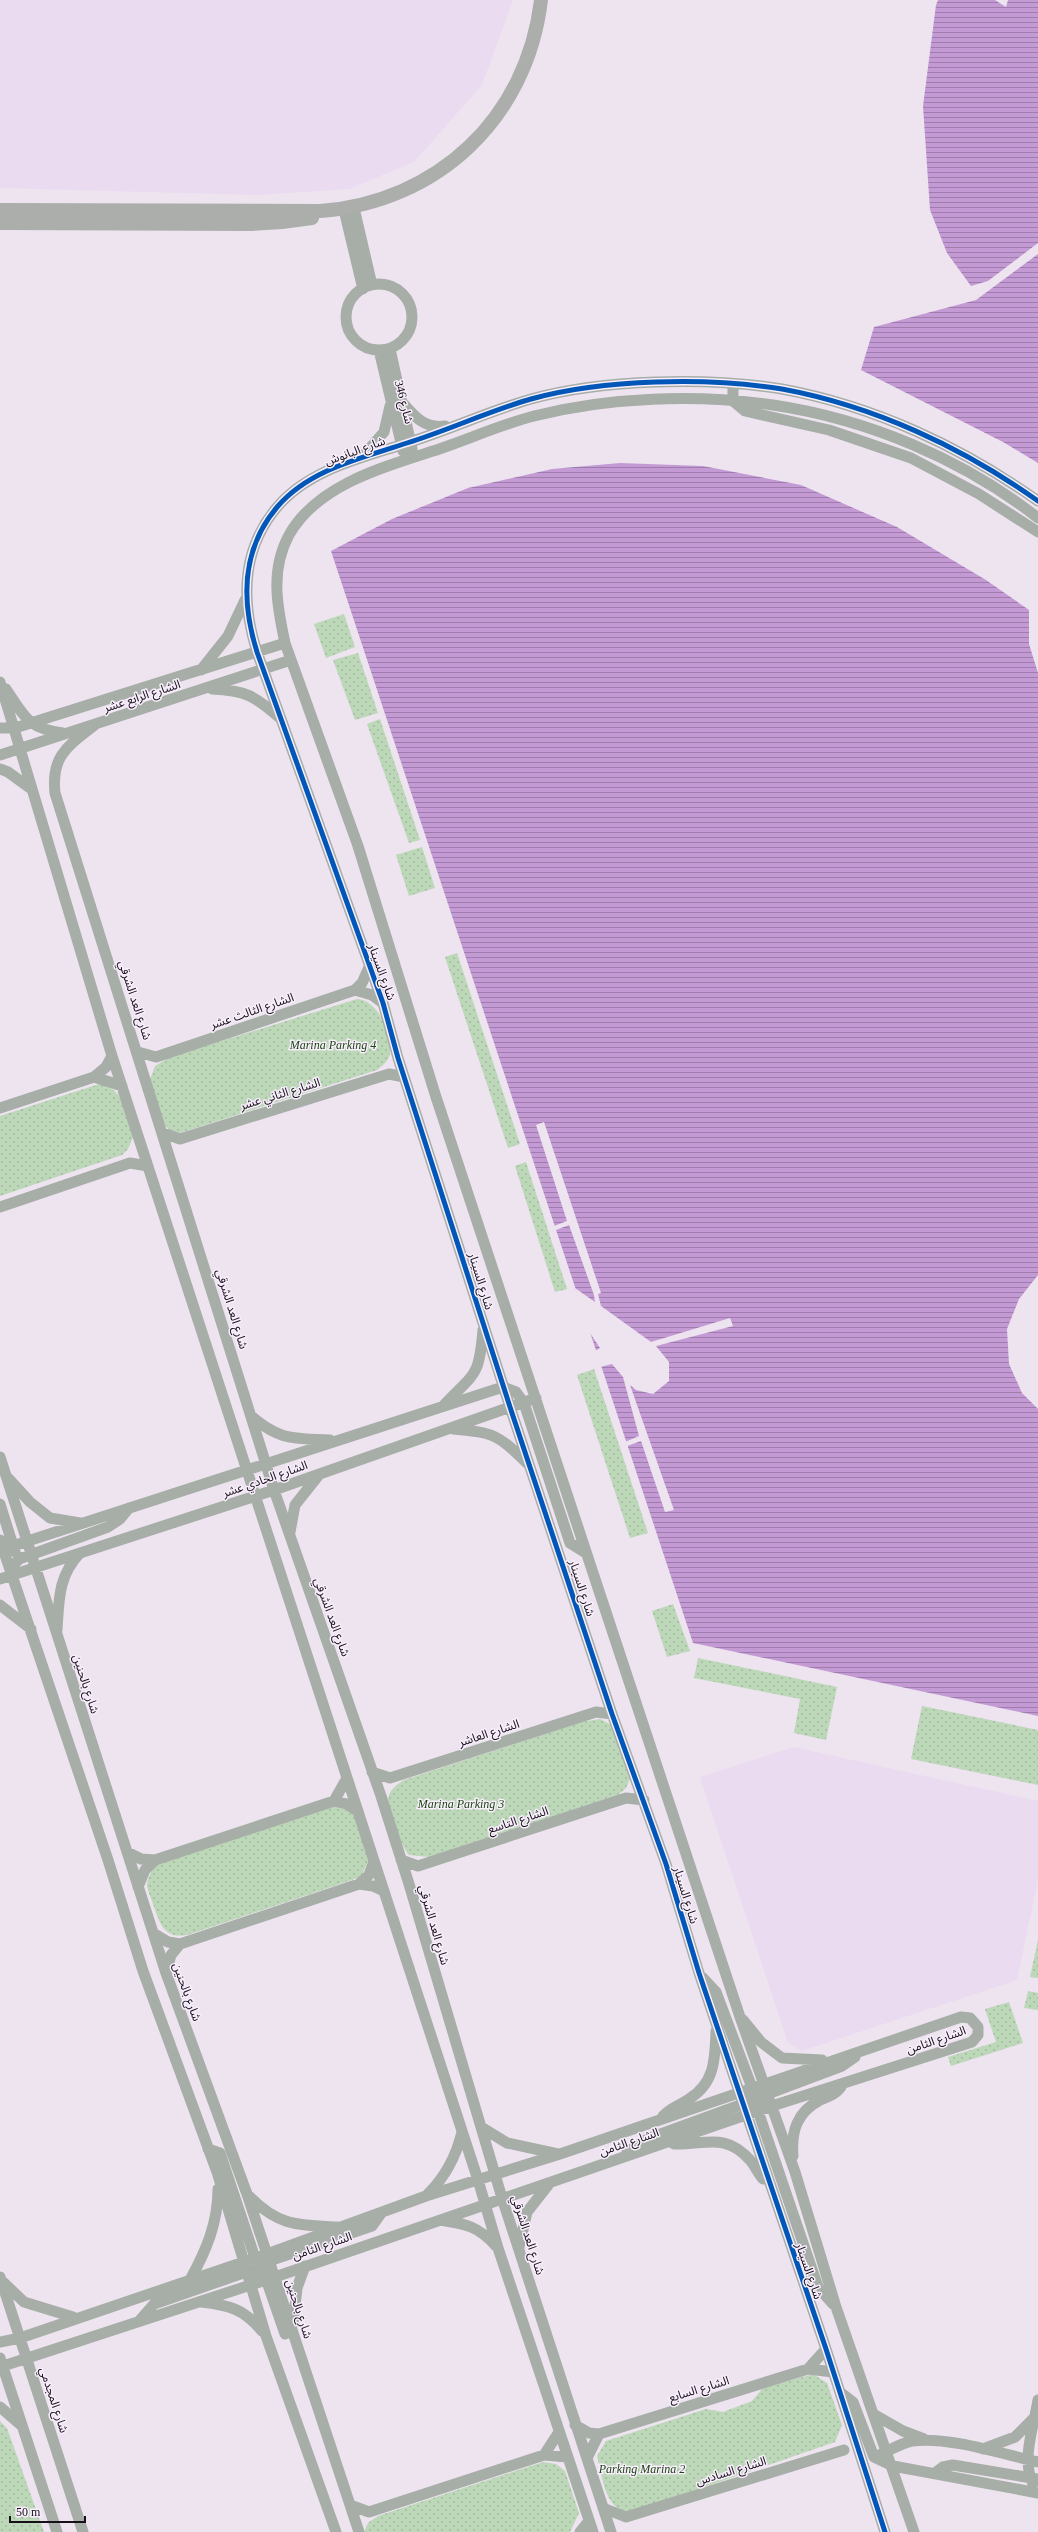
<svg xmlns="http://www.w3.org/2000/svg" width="1038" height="2532" font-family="'Times New Roman','Noto Sans Arabic',serif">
	<defs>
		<pattern id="park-dots" width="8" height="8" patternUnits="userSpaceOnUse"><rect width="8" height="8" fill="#bdd7b9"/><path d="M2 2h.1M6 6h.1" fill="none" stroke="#a2b89e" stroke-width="1.8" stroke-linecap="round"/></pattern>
		<pattern id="water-rules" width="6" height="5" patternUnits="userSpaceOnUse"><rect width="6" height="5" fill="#c49ad5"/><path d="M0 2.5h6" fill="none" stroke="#9e7cac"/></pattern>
	</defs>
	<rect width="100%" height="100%" fill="#ede4f0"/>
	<path fill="#ebdbf1" d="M0 0H513L482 85 414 162 349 189 259 195 0 188Z
		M794 1747 1038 1801V1880L1017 1980 802 2051 788 2043 700 1777Z"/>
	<path fill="url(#park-dots)" d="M344 614 355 647 326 658 314 624Z
		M358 653 378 713 355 720 333 660Z
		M380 719 420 840 409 843 367 724Z
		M422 847 435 888 409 896 396 855Z
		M457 953 520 1144 508 1148 445 957Z
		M357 999C377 999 394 1035 390 1053 389 1061 383 1065 377 1070L180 1133 169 1130 162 1121 149 1082 155 1066 170 1057Z
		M99 1084C124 1087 127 1115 134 1135L128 1149 122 1155 0 1196V1116Z
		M526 1162 567 1289 555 1292 515 1166Z
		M594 1369 648 1533 630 1538 577 1375Z
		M673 1604 690 1651 667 1657 652 1611Z
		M698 1658 837 1687 826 1740 794 1733 800 1699 694 1678Z
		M922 1706 1038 1730V1785L911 1759Z
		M600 1719 615 1727 630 1779 626 1788 618 1795 429 1857 409 1855C401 1845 386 1812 388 1799 389 1790 397 1784 404 1780L581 1722Z
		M333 1806 344 1807 354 1812 370 1857 361 1877 187 1935C163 1939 160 1923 153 1904 151 1898 148 1892 147 1886 147 1877 152 1871 157 1864Z
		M1038 1940V1978L1030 1977Z
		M1028 1991 1038 1993V2010L1024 2008Z
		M1009 2002 1023 2043 951 2066 948 2057 996 2042 985 2009Z
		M813 2374 827 2383 842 2425 835 2442 630 2513C604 2509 603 2478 597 2456L606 2441 706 2409 723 2412 752 2401 763 2388Z
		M0 2421 7 2428 44 2532H0Z
		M543 2462 556 2464 565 2471 579 2513 570 2532H364L368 2523 378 2516Z"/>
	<path fill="url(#water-rules)" d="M938 0H995L1006 7 1008 0H1038V243L988 281 971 286 947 253 930 210 923 106 936 5Z
		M1038 254V463L1003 442 861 370 874 327 976 300Z
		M620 463 703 466 801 485 897 527 986 580 1029 610V644L1038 673V1275L1019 1299 1007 1329 1009 1364 1022 1393 1038 1409V1716L693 1643 331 551 392 519 468 488 552 469Z"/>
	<path fill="#ede4f0" d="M544 1122 601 1293 598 1294 601 1306 651 1342 730 1318 733 1326 656 1346 669 1362V1381L653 1394 636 1390 630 1385 674 1510 665 1512 641 1441 627 1446 625 1442 639 1436 623 1377 612 1364 600 1367 595 1351 600 1348 588 1330 575 1288 595 1302 594 1295 569 1225 556 1230 554 1226 567 1221 536 1125Z"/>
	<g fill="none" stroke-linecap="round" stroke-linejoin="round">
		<path stroke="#a7ada7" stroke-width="11" d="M354 208 372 285
			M344 210 363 289
			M346 317a33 33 0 1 1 66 0a33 33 0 1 1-66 0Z
			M390 349 412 449
			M379 350 403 451
			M733 385V401L745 411 829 430 911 458 979 494 1038 532
			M401 401C414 416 424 429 445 426
			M363 456 384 432 390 406
			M201 670 228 636 245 600
			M0 682 112 1056 478 2180 498 2248 593 2532
			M6 689C25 717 27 728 63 733
			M212 689C245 690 255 696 280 718
			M96 724C68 746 51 755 55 793L274 1490 381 1796 409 1884 502 2198 611 2532
			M0 728H15L285 643
			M0 755 291 660
			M0 769 8 772 30 788
			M355 990 362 983 370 965
			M138 1052 156 1057 355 990 372 995 383 1003
			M94 1077 122 1086
			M0 1108 94 1077 106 1067 112 1056
			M163 1133 180 1139 389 1074 404 1077
			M0 1207 130 1163 148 1166
			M503 1387 516 1392 524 1403 570 1543 586 1553
			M444 1405C475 1372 479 1378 483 1330
			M251 1416C280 1441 293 1438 330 1440
			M453 1429C495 1433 497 1434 527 1463
			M0 1457 166 1973 247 2194 359 2532
			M8 1478 30 1502 50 1518 80 1523
			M0 1504 15 1552
			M290 1532 295 1505 318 1476
			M0 1540 108 1860 143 1971 217 2172 266 2336 336 2532
			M0 1550 503 1387
			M11 1575 13 1566 19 1559 108 1527 120 1519 129 1508
			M0 1579 274 1490 536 1398
			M0 1605 31 1629
			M57 1630C59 1600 58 1576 80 1553
			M372 1772 390 1778 596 1712 612 1714
			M334 1801 347 1778
			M127 1852 141 1859 155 1860 334 1801 347 1804 358 1811
			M401 1860 418 1866 626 1798 644 1800
			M359 1884 369 1875 374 1861
			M138 1887 145 1870 155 1860
			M153 1933 168 1942 180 1944 359 1884 373 1886 384 1891
			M166 1973 171 1955 180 1944
			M702 1977 716 1992 754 2093 763 2102 772 2106
			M743 2020 761 2042 782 2058 822 2060
			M739 2093 750 2099 758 2111 818 2287 833 2304
			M762 2096 842 2066 855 2057
			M663 2116C670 2108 680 2105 689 2099 715 2083 715 2059 716 2031
			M481 2127 507 2143 558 2154
			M674 2144C706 2145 725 2132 750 2160 755 2166 758 2173 763 2179
			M208 2149 220 2153 255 2258 260 2263
			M627 2152 647 2139 743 2104 756 2095 764 2083
			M793 2156C791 2131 797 2112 820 2100 829 2096 835 2095 841 2087
			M428 2194C446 2176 456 2157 462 2132
			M249 2196C278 2226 297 2225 337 2227
			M440 2220C466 2224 478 2226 496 2246
			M519 2247 527 2212 549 2184
			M262 2274 266 2279 285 2334
			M0 2277 83 2532
			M190 2280C206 2251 218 2223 218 2189
			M3 2282 24 2302 73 2317
			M251 2283 269 2261 372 2226 382 2212
			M201 2302C229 2305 244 2309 262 2331
			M140 2320 154 2304 252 2270
			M293 2324 297 2288 305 2266
			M0 2342 20 2338 267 2254 426 2196 560 2154 961 2017 970 2018 978 2027V2035L972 2042 772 2106 275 2277 0 2367
			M0 2358 57 2532
			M808 2369 826 2349
			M840 2392 853 2402 874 2457 893 2466 1038 2493
			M0 2407 21 2425
			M875 2415 903 2431 924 2439
			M575 2425 589 2433 599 2434 808 2369 833 2372
			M983 2449 1015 2437 1035 2417
			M881 2454C890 2450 902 2443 912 2441 948 2436 1002 2454 1038 2462
			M544 2455 559 2432
			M587 2458 599 2434
			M935 2473 943 2467 953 2465 1038 2479
			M1033 2484C1021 2459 1034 2426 1038 2400
			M350 2505 369 2512 544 2455 567 2457
			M603 2508 626 2517 844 2450
			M580 2532 589 2521
			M885 2532 826 2349 699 1973 666 1864 612 1714 510 1407 398 1058 383 1003 257 652C241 601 241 549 278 506 310 469 362 458 407 443 449 430 489 411 531 399 603 379 708 377 782 389 874 406 962 447 1038 501
			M914 2532 836 2307 795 2172 740 2017 599 1591 436 1097 358 846 285 643C277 606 270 570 289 535 317 485 383 467 433 451 467 440 499 425 534 416 609 397 696 394 773 405 867 419 963 459 1038 518"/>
		<path stroke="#abaeaa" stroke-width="14" d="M0 210 320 211C438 202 527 118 541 0
			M0 223 251 224 282 222 312 218"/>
		<g stroke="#f8eefc" stroke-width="8">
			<path id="cycleway" d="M885 2532 826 2349 699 1973 666 1864 612 1714 510 1407 398 1058 383 1003 257 652C241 601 241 549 278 506 310 469 362 458 407 443 449 430 489 411 531 399 603 379 708 377 782 389 874 406 962 447 1038 501"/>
		</g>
		<use href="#cycleway" stroke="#0057b8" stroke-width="5"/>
	</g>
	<g text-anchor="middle" stroke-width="3" stroke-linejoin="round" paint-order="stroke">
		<g font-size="12" fill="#161119" stroke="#f8eefc">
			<text transform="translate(404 402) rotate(76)" y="4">شارع 346</text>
			<text transform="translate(355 451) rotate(-20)" y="4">شارع البانوش</text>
			<text transform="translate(142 696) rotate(-18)" y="4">الشارع الرابع عشر</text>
			<text transform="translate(382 972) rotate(70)" y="4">شارع السينار</text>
			<text transform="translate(135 1000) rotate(72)" y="4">شارع العد الشرقي</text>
			<text transform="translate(252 1011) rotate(-19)" y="4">الشارع الثالث عشر</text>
			<text transform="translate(280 1094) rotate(-17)" y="4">الشارع الثاني عشر</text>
			<text transform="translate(481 1281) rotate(73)" y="4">شارع السينار</text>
			<text transform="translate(232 1309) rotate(73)" y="4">شارع العد الشرقي</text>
			<text transform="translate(265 1479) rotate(-19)" y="4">الشارع الحادي عشر</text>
			<text transform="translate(582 1588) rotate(72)" y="4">شارع السينار</text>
			<text transform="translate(332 1617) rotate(70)" y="4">شارع العد الشرقي</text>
			<text transform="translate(86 1684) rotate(72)" y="4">شارع بالحنين</text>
			<text transform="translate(489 1733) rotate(-18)" y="4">الشارع العاشر</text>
			<text transform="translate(518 1820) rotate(-18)" y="4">الشارع التاسع</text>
			<text transform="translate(686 1895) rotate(73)" y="4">شارع السينار</text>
			<text transform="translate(434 1925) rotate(74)" y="4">شارع العد الشرقي</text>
			<text transform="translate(187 1992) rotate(70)" y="4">شارع بالحنين</text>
			<text transform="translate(936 2040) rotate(-19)" y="4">الشارع الثامن</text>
			<text transform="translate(629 2142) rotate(-19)" y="4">الشارع الثامن</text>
			<text transform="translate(528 2235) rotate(72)" y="4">شارع العد الشرقي</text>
			<text transform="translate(322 2246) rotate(-19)" y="4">الشارع الثامن</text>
			<text transform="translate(809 2271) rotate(71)" y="4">شارع السينار</text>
			<text transform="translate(299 2309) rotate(72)" y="4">شارع بالحنين</text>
			<text transform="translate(699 2389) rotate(-17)" y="4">الشارع السابع</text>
			<text transform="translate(54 2400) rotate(72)" y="4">شارع المجدمي</text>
			<text transform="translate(731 2471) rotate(-17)" y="4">الشارع السادس</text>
		</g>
		<g font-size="12" font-style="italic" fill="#194510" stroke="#f8eefc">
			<text x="333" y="1049">Marina Parking 4</text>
			<text x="461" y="1808">Marina Parking 3</text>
			<text x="642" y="2473">Parking Marina 2</text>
		</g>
	</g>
	<path d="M10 2516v6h75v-6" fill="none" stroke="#161119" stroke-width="2"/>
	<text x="16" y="2516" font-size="12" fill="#161119" stroke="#f8eefc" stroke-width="3" paint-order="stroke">50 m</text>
</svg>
